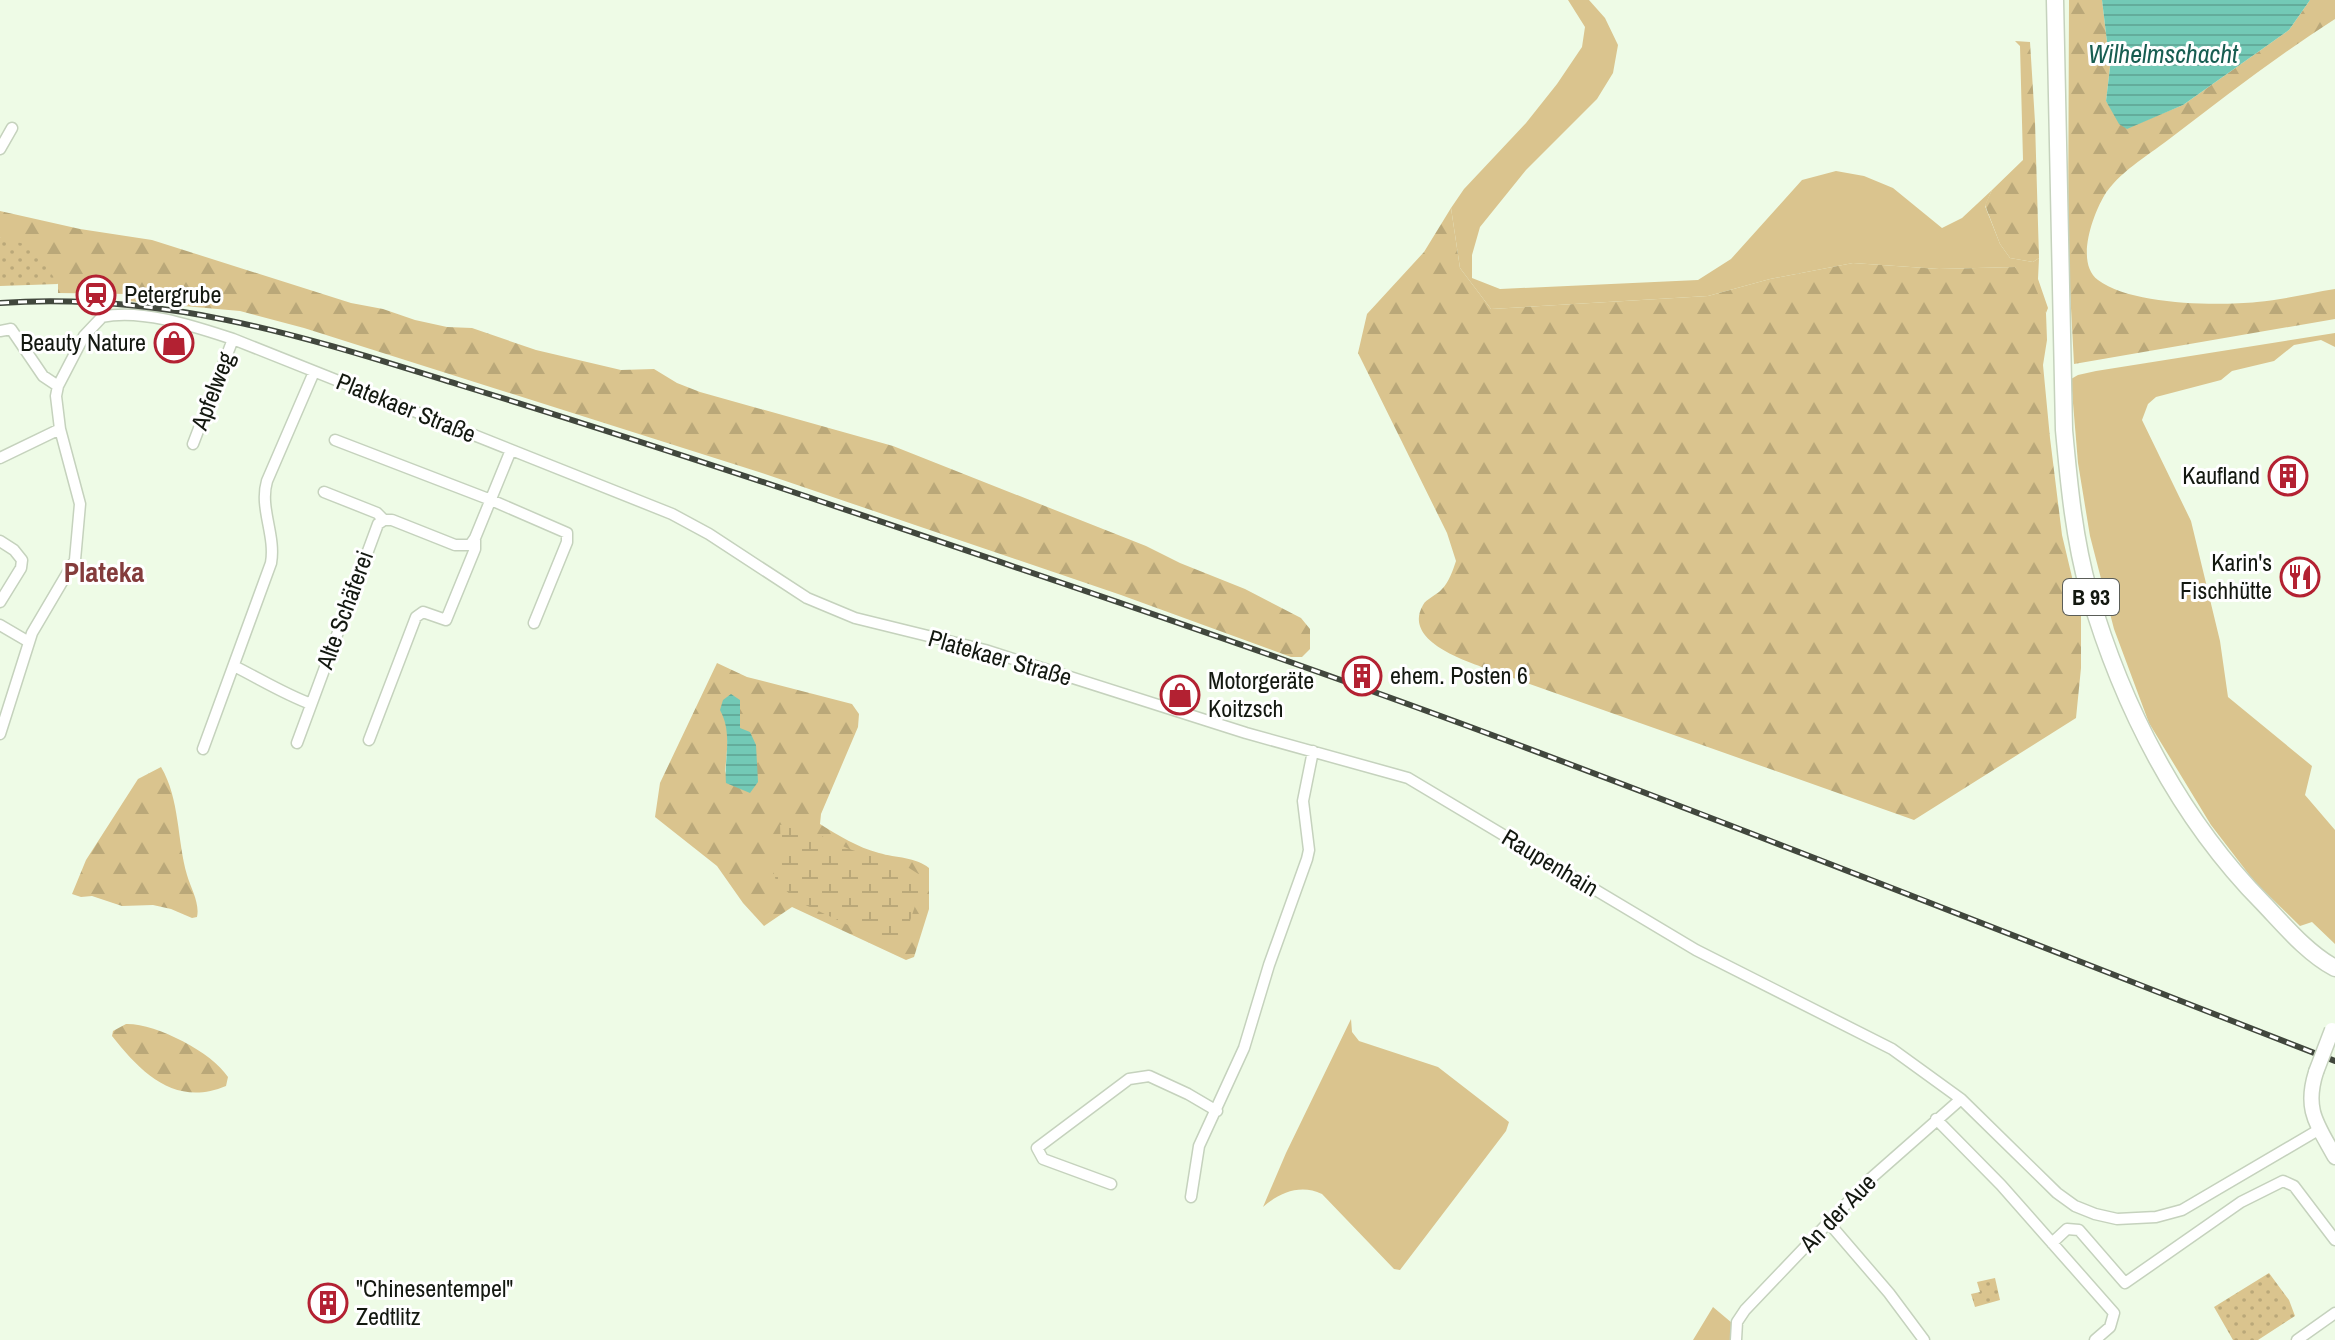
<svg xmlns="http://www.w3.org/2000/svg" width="2335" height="1340" font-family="'Archivo Narrow',sans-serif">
	<defs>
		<pattern id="forest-firs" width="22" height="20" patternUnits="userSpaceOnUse" patternTransform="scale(2)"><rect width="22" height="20" fill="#dac48e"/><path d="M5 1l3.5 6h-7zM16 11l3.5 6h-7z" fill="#baa879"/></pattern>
		<pattern id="wetland-marsh" width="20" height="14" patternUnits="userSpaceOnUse" patternTransform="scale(2)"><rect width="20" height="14" fill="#dac48e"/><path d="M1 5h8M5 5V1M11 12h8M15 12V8" fill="none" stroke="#baa879"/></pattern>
		<pattern id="park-dots" width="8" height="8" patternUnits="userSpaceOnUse" patternTransform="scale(2)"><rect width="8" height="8" fill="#dac48e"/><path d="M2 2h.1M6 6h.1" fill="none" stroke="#baa879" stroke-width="1.8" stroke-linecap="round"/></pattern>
		<pattern id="water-rules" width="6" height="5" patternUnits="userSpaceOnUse" patternTransform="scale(2)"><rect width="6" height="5" fill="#73c9b6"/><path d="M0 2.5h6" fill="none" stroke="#63ac9b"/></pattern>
	</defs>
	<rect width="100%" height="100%" fill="#eefbe6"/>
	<path fill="#dac48e" d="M1568 0H1589L1605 18 1618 45 1613 73 1597 99 1526 170 1480 227 1472 255V278L1500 289 1698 280 1731 259 1802 180 1836 171 1864 176 1893 188 1942 228 1962 218 1992 190 1985 206 2000 244 2010 258 2033 262 2039 258 2038 279 2048 308 2046 313 2015 267 1939 269 1853 263 1770 279 1708 296 1491 309 1460 268 1451 208 1464 189 1526 123 1557 84 1582 47 1585 27Z
		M2335 333V347L2321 340 2294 345 2274 361 2232 371 2221 380 2156 397 2148 404 2142 420 2191 521 2220 641 2228 697 2312 766 2305 795 2335 830V944L2312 922 2300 926 2254 881 2211 825 2149 723 2114 629 2090 536 2078 463 2071 379 2078 375 2096 371Z
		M1351 1019 1352 1032 1359 1041 1438 1067 1509 1122 1506 1131 1400 1270 1394 1269 1322 1194C1301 1184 1280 1192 1263 1207L1286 1153Z
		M1713 1307 1732 1323 1731 1340H1693Z"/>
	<path fill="url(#forest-firs)" fill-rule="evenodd" d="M2069 0H2102L2110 67 2106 101 2127 128 2183 105 2289 30 2310 0H2335V19C2277 56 2223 98 2168 140 2147 156 2118 173 2104 196 2093 215 2075 263 2098 280 2131 305 2216 306 2257 302 2283 300 2309 293 2335 289V319L2074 364 2068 252Z
		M2015 41 2030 42 2035 122 2039 258 2033 262 2010 258 2000 244 1985 205 1992 190 2023 160 2020 46Z
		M1451 208 1460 268 1491 309 1708 296 1770 279 1853 263 1939 269 2015 267 2033 282 2046 313 2047 340 2043 365 2050 438 2062 535 2081 615V668L2076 718 1914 820 1496 672C1472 663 1401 643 1423 605 1426 599 1437 595 1442 589 1449 582 1453 570 1456 561L1447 533 1358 353 1367 314 1424 252Z
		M0 211 80 229 152 240 351 303 383 309 415 320 447 327 472 328 536 350 621 370 654 369 677 383 700 392 893 446 1146 546 1180 563 1245 589 1301 618 1310 629V649L1302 657H1291L1121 595 762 473 304 328 240 311 127 301V294L58 293V284L0 237Z
		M717 663 747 677 852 704 859 714 858 727 821 814 820 824C839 836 857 847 879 853 896 858 916 857 929 868V909L914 957 906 960 792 907 764 926 743 903 717 866 655 817 660 783ZM740 700V728L725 774 728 737 726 721Z
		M161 767C180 799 177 840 187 875 191 889 200 903 197 917L192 918 171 909 153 905 122 906 92 896 81 897 72 894 86 860 138 779Z
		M126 1024C155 1023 212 1052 228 1077L226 1086C176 1107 142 1074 112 1036L113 1031Z"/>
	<path fill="url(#wetland-marsh)" d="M794 823 849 849 909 868 920 875 921 888 904 939 891 945 797 901 776 881 770 858 781 852 780 825Z"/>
	<path fill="url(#park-dots)" d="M0 237 34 247 58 284 0 286Z
		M2269 1273 2289 1300 2295 1316 2258 1340H2233L2214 1307Z
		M1995 1278 2000 1300 1975 1307 1971 1294 1980 1292 1977 1282Z"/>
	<path fill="url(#water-rules)" d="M2102 0H2310L2289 30 2183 105 2127 129 2119 124 2106 101 2110 67Z
		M731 694 740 700V728L750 732 756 745 758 782 750 793 726 783C724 757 733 734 720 710L723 700Z"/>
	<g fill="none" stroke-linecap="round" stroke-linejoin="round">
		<g stroke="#c5d2bd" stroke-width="13">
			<path id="street" d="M0 149 12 128
				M0 331 11 329 43 376 58 386
				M335 440 491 500 567 533V542L534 623
				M193 444 233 339
				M0 458 60 429
				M324 492 377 513 384 520
				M0 541 14 550 22 560 21 568 0 602
				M0 625 29 642
				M234 666C260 679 284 694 311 704
				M0 734 32 633 75 560 80 504 60 429 56 396 58 386 84 336 102 317C141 308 196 327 233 339L672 514 709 534 807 598 855 618 985 650 1246 733 1408 778 1696 950 1892 1049 1961 1099 2057 1193 2075 1206 2095 1214 2117 1219 2156 1217 2182 1210 2320 1129
				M369 740 416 617 423 612 446 620 475 549V538
				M297 743 378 524 384 520H392L455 545H470L475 538 511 450
				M203 749 271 563C276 535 259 508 267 481L314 372
				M1936 1119 2001 1185 2114 1313 2110 1327 2095 1340
				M1111 1184 1043 1159 1037 1148 1129 1079 1149 1076 1188 1094 1217 1111
				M1191 1197 1199 1146 1244 1048 1269 965 1307 859 1309 850 1303 801 1313 751
				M1828 1222 1889 1293 1924 1340
				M2052 1243 2067 1229 2079 1230 2125 1283 2241 1202 2283 1181 2294 1186 2335 1240
				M1736 1340 1737 1322 1745 1310 1869 1180 1961 1099
				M2297 1340 2335 1313"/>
		</g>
		<g stroke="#c5d2bd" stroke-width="17">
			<path id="secondary" d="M2316 1072C2304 1110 2317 1124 2335 1157"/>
		</g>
		<g stroke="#c5d2bd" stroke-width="19">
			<path id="primary" d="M2055 0 2064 430C2069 484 2074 539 2089 592 2122 706 2179 818 2263 903 2284 925 2307 953 2335 968"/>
		</g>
		<use href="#street" stroke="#fff" stroke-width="10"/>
		<use href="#secondary" stroke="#fff" stroke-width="14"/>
		<use href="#primary" stroke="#fff" stroke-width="16"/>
		<g stroke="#41473d" stroke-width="6">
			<path id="rail" d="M0 303C168 292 302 336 460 385 574 420 688 457 802 495 1033 573 1263 650 1492 735 1774 840 2054 952 2335 1061"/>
		</g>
		<use href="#rail" stroke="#fff" stroke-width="3" stroke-dasharray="9" stroke-linecap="butt"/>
		<g stroke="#c5d2bd" stroke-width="17" stroke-linecap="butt">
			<path id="secondary-bridge" d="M2316 1072 2332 1030"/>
		</g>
		<use href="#secondary-bridge" stroke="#fff" stroke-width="14"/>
	</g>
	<defs>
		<g id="station-ring" transform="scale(2)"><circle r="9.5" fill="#fff" stroke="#b32132" stroke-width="1.5"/><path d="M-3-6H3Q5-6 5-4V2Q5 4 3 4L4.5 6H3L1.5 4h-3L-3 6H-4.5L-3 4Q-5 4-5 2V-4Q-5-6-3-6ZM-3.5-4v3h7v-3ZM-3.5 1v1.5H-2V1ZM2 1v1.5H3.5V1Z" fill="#b32132"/></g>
		<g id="shop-ring" transform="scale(2)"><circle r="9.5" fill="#fff" stroke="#b32132" stroke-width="1.5"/><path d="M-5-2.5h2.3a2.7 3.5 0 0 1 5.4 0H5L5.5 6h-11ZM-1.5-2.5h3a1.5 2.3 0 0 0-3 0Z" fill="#b32132"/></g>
		<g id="building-ring" transform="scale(2)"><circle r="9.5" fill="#fff" stroke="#b32132" stroke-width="1.5"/><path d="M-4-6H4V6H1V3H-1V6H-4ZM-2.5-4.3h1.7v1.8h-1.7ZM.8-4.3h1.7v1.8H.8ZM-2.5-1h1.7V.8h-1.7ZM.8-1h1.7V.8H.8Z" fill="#b32132"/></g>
		<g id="restaurant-ring" transform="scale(2)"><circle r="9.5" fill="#fff" stroke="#b32132" stroke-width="1.5"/><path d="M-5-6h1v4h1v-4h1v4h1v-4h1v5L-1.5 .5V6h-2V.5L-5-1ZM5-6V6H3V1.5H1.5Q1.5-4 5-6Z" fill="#b32132"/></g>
	</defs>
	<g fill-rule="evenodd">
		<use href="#station-ring" x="96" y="295"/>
		<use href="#shop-ring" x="174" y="343"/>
		<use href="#building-ring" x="2288" y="476"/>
		<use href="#restaurant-ring" x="2300" y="577"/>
		<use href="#building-ring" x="1362" y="676"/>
		<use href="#shop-ring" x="1180" y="695"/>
		<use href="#building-ring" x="328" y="1303"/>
	</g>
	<g text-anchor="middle" stroke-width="6" stroke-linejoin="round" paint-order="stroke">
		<rect fill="#fff" stroke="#5a5d58" stroke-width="2" x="2063" y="579" width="56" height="36" rx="6"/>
		<g font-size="22" font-weight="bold" fill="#131810">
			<text x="2091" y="605">B 93</text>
		</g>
		<g font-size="24" fill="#131810" stroke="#fff" text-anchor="start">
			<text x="124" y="303">Petergrube</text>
			<text x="146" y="351" text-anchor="end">Beauty Nature</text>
			<text x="2260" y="484" text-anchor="end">Kaufland</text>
			<text x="2272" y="571" text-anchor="end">Karin's<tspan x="2272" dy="28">Fischhütte</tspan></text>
			<text x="1390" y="684">ehem. Posten 6</text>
			<text x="1208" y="689">Motorgeräte<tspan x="1208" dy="28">Koitzsch</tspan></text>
			<text x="356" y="1297">"Chinesentempel"<tspan x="356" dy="28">Zedtlitz</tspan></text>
		</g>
		<g font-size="24" fill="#131810" stroke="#fff">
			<text transform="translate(213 391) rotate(-69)" y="8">Apfelweg</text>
			<text transform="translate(406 408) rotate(22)" y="8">Platekaer Straße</text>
			<text transform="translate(345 610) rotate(-70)" y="8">Alte Schäferei</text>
			<text transform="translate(1000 658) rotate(16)" y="8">Platekaer Straße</text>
			<text transform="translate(1550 863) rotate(31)" y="8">Raupenhain</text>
			<text transform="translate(1838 1213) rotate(-46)" y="8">An der Aue</text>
		</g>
		<g font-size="26" font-style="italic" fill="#175d51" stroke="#fff">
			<text x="2163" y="63">Wilhelmschacht</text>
		</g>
		<g font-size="28" font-weight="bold" fill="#843c3c" stroke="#fff">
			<text x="104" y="582">Plateka</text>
		</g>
	</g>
</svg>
